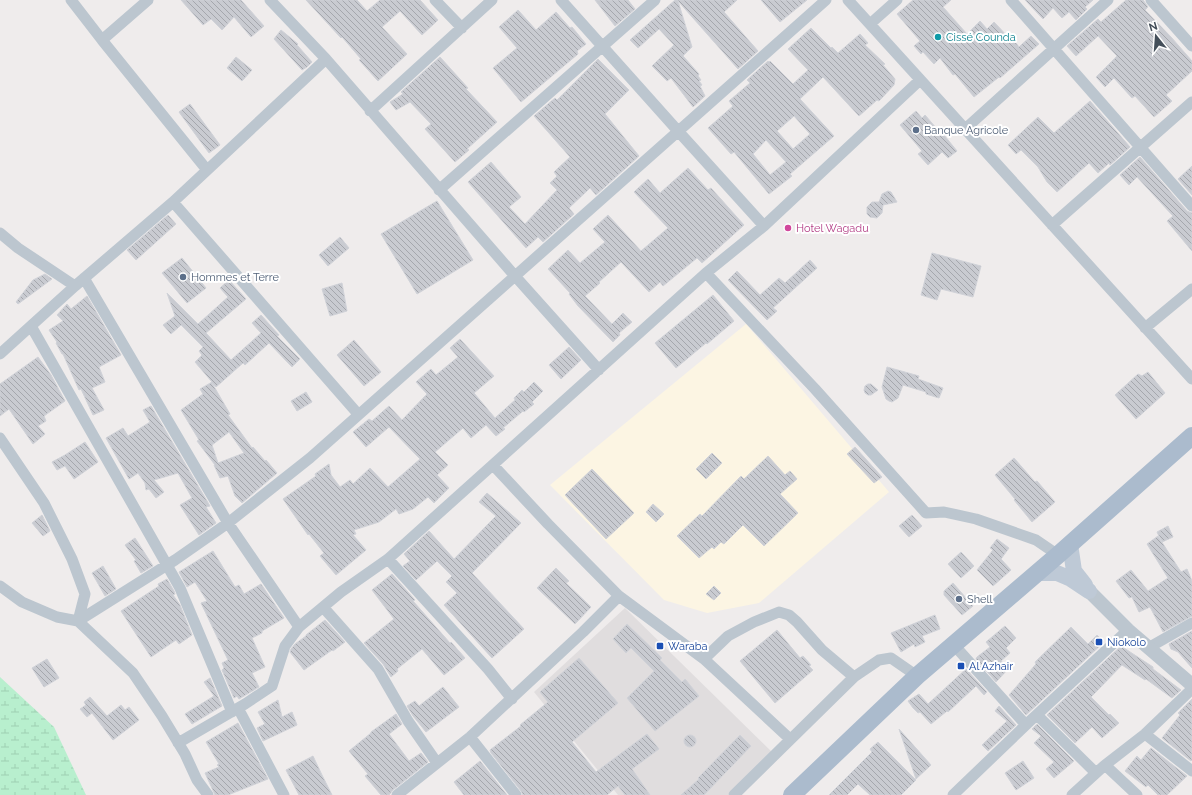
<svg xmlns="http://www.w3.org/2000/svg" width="1192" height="795" font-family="Raleway,sans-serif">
	<defs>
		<pattern id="wetland-marsh" width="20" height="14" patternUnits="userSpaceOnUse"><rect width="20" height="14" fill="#b8efce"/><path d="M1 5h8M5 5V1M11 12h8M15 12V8" fill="none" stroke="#9fcfb3"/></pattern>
		<pattern id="building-back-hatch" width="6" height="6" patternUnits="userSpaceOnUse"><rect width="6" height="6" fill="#c9cbd1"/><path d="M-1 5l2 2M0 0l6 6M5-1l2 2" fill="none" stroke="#a5a7ad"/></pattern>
	</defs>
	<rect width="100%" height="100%" fill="#efecec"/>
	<path fill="#fcf5e3" d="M746 324 889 492 759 603 707 613 664 600 550 485Z"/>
	<path fill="#e0ddde" d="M625 608 772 752 728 795H618L534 692Z"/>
	<path fill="url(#wetland-marsh)" d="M0 677 54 727 86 795H0Z"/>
	<path fill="url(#building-back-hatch)" stroke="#d0d2d8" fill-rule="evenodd" d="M181 0H241L264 26 251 37 234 17 222 30 211 19 203 25Z
		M306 0H357L367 11 380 0H420L438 20 422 35 400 11 382 27 407 54 378 81 359 60 361 59 342 37 341 38Z
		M595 0H628L635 9 615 26Z
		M675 0H737L724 12 758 51 738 69 678 1 692 47 683 56 699 74 698 76 701 80 699 81 702 85 700 86 705 96 693 107 671 78 667 81 652 66 674 45 659 29 638 48 630 40Z
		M761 0H807L780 22Z
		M913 0H951L943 7 967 34 980 21 987 29 994 22 1008 37 1010 35 1019 47 1031 36 1039 44 1000 78 999 77 974 97 955 74 953 75 940 58 934 64 923 52 921 54 914 46 920 41 897 14Z
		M1025 0H1093L1085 7 1087 9 1076 20 1069 12 1062 18 1053 8 1043 19Z
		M1126 0H1143L1148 7 1145 10 1171 37 1192 61V71L1166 95 1172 101 1154 117 1135 96 1132 98 1114 78 1105 87 1096 77 1117 56 1098 36 1076 56 1067 46 1098 19 1101 22Z
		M518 10 536 30 556 12 570 28 572 27 586 44 577 51 578 54 521 102 493 68 517 48 499 27Z
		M811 28 831 48 832 47 838 53 860 34 868 43 865 45 885 64 883 65 895 79 894 85 879 101 877 100 859 116 823 77 800 99 834 136 790 174 792 176 769 194 734 152 731 154 708 128 733 106 729 101 750 83 747 80 768 61 769 62 770 61 793 84 808 70 788 49ZM794 116 810 134 793 149 777 131ZM766 140 786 162 770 175 753 154Z
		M281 30 298 44 297 45 312 62 307 67 302 70 274 39Z
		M236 57 252 70 242 81 227 68Z
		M440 57 468 88 466 89 497 122 467 149 469 150 455 162 425 129 431 124 410 102 396 110 390 102 403 94 401 92Z
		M598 59 629 90 605 114 639 156 596 195 590 188 569 208 574 214 543 242 538 237 526 248 468 182 491 162 521 197 509 207 525 224 557 190 550 183 557 176 554 172 570 157 534 116 555 98 557 100Z
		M1090 101 1130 147 1110 165 1109 163 1098 173 1089 163 1057 192 1047 182 1038 167 1021 150 1016 154 1008 145 1038 117 1054 133Z
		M190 104 220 145 209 153 179 112Z
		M916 111 922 118 925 115 943 136 944 135 957 151 948 158 942 152 928 165 918 154 922 151 900 125Z
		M1140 157 1187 211 1192 213V251L1167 221 1173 216 1137 177 1129 185 1120 175Z
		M1192 166V195L1178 179Z
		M688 168 708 190 711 188 744 225 702 263 697 258 663 286 660 282 649 292 621 262 599 282 600 283 585 296 612 324 623 313 632 322 619 333 620 335 613 342 578 306 569 294 570 293 548 269 568 250 580 263 605 242 593 229 608 215 641 251 668 228 634 192 648 179 660 193Z
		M888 191 891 192 897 202 883 205 882 213 877 218 870 217 867 214V207L872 202H879L882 194Z
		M437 201 473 260 417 294 381 234Z
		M168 215 176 224 136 260 127 250Z
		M340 237 349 248 328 266 319 255Z
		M932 253 981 266 973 297 941 289 937 300 921 295Z
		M182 258 206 288 187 303 162 273Z
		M810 260 817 268 773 308 777 311 767 320 728 280 737 271 760 295 779 278 785 283Z
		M45 274 52 279 18 304 16 302 33 280Z
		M229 280 246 299 206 333 231 360 261 333 252 323 261 315 279 335 277 336 300 359 292 367 269 343 245 365 243 363 216 387 212 383 230 414 228 415 252 448 253 447 265 461 266 460 277 473 242 503 235 496 228 476 220 478 214 465H215L197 441 199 440 181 410 203 394 200 389 212 382 195 362 202 355 199 351 203 347 181 325 171 334 163 325 175 316 167 293 198 324 228 297 220 288ZM229 432 244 453 218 463 212 445Z
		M342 283 347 311 330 316 322 289Z
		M713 295 734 321 707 344 706 343 676 368 655 343Z
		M87 296 121 355 99 367 105 382 92 388 104 410 93 415 81 389 79 390 63 354H62L56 343 57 342 49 330 63 321 57 315 67 304 71 309Z
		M460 339 494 376 474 393 495 418 515 400 514 398 522 390 524 392 534 382 543 391 532 402 534 404 524 412 523 411 503 428 505 429 496 436 486 425 471 438 463 428 435 452 448 465 437 475 449 488 434 503 428 497 413 509 399 514 396 509 379 522 354 530 356 534 353 535 366 550 336 575 320 556 324 553 309 534 308 535 283 499 316 476 315 474 329 464 331 475 340 487 350 480 353 484 370 468 388 487 420 459 389 427 366 447 353 432 369 419 372 421 389 406 402 420 427 394 416 382 431 369 436 375 458 357 450 348Z
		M354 340 381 372 364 386 337 355Z
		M569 347 581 360 561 379 549 365Z
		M38 357 51 375 65 401 44 416 46 421 38 426 45 434 33 444 9 409 0 416V384Z
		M887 367 919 376 918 379 943 388 939 398 926 394V392L903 385 898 398 892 402 889 401 886 399 882 387Z
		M1148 372 1165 393 1136 419 1115 395 1138 374 1142 376Z
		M868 384H871L878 390 871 395H868L865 393 864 390 865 386Z
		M306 392 312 402 297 411 291 401Z
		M151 406 210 506 206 507 216 523 199 535 180 505 192 498 178 473 154 480 164 492 156 498 149 489 146 490 145 483 138 473 129 479 106 438 123 428 128 436 150 422 143 410Z
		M85 442 98 462 74 479 65 466 57 470 52 462 65 455Z
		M855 447 882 477 874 483 847 454Z
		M712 453 722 463 706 479 696 469Z
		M768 456 785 475 790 471 797 479 780 494 798 513 764 546 743 525 724 544 721 542 714 549 712 547 699 558 677 536 700 514 702 516 741 476 744 479Z
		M1014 458 1035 482 1037 481 1055 502 1032 522 1014 500 1015 499 995 475Z
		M592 469 634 513 606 539 565 495Z
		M487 493 521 523 472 573 524 629 492 658 444 605 457 593 446 582 452 576 437 561 416 580 403 566 410 561 404 554 429 531 454 559 496 516 479 502Z
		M653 504 664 514 656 522 646 512Z
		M42 515 50 531 43 536 32 523Z
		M912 515 922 526 909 537 899 526Z
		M1168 526 1173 537 1162 542 1157 532Z
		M1158 536 1181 572 1187 569 1192 581V616L1163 632 1150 607 1139 612 1132 597 1129 598 1116 581 1131 570 1148 591 1168 578 1147 544Z
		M135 538 153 566 141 573 134 561 136 560 125 545Z
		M997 539 1009 548 1001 559 1011 570 993 586 977 570 993 550 990 548Z
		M213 551 235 587 239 585 244 594 261 584 284 618 262 631V633L252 638 265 667 252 673 259 687 239 699 237 696 234 698 222 670 224 668 222 663 228 660 201 603 207 601 195 582 187 587 179 572Z
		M961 552 974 566 961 578 948 564Z
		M103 566 116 589 105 596 92 573Z
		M556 568 569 581 566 583 591 607 575 624 537 588Z
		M392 574 415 600 413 601 450 643 451 642 465 658 444 675 422 649 397 669 398 671 391 677 383 664 364 643 394 619 372 590Z
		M167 579 174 591 175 594 173 595 180 605 192 635 179 644 176 640 151 657 121 611 159 586 158 584Z
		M953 583 973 606 962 615 944 595V591Z
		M714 586 721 593 714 600 706 594Z
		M935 615 940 629 922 636 925 642 915 647 914 644 901 652 891 633Z
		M325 620 345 642 333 651 332 650 304 670 290 652 291 649 295 644 306 636V635Z
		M627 624 662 658 660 660 682 682 685 679 699 696 655 731 627 698 654 671 631 648 626 653 613 639Z
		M1005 626 1016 638 1006 648 1010 653 1001 661 1009 668 996 682 976 659 977 657 990 647 986 642Z
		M1071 627 1088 644 1097 635 1104 642 1026 715 1009 695 1036 664 1035 662Z
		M777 630 800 658 803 656 811 665 809 666 813 670 775 703 740 661Z
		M1192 631V668L1178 652 1171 649 1169 644Z
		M1121 646 1153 667V669L1181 690 1172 698 1146 679 1145 680 1122 665 1091 697 1109 715 1110 714 1119 723 1102 738 1092 727 1075 743 1047 715Z
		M579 658 618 703 572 742 596 772 647 734 659 749 632 769 650 795H625L618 786 607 795H523L521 791 491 753 490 750 521 726 520 725 548 702 540 692Z
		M47 659 59 678 44 687 32 668Z
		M966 669 987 692 984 695 976 686 948 712 947 711 931 724 920 712 918 713 913 708 908 701 919 694 928 704Z
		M210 678 222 706 192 724 185 714 214 696 204 682Z
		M443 687 459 707 426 732 413 716 407 706 415 701 419 706Z
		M90 697 107 716 121 705 125 710 129 707 139 720 113 740 92 713 87 717 80 709 86 705 84 702Z
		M1192 699V760L1191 761 1162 738 1180 715 1178 713Z
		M278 700 282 717 292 712 297 725 263 741 257 728 265 724 258 712Z
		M999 706 1016 725 988 751 982 745 1007 721 995 711Z
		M396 714 402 724 389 734 409 761 421 753 428 762 393 790 389 795H381L365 776 368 774 349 751 371 733V732Z
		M238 723 268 779 228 795H215L205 773 219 767 217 765 219 764 206 742Z
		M1037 724 1074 761 1054 778 1046 769 1054 762 1034 743 1041 736 1032 729Z
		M899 729 931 765 916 779Z
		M740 735 751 746 704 795H681L699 779 698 778Z
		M684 741a6 6 0 1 1 12 0a6 6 0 1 1-12 0Z
		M878 742 916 780 901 795H870L858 784 847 795H829L872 752 870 749Z
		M1151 748 1187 776 1167 795H1158L1148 785 1146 787 1125 771 1137 756 1141 760Z
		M313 756 322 775 332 795H299L286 770Z
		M480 761 507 795H464L454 782Z
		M1023 761 1034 778 1016 790 1005 773Z"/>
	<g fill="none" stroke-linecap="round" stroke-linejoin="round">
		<path stroke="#bcc6cf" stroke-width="11" d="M71 0 102 40
			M148 0 102 40 207 170
			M270 0 326 59 515 276 599 370
			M435 0 462 28
			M561 0 678 131 764 226
			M848 0 1192 379
			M1011 0 1192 206
			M1151 0 1192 46
			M870 24 897 0
			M370 111 492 0
			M965 129 1108 0
			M439 190 655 0
			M173 202 358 414
			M1052 225 1192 102
			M0 233 18 248 75 286
			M706 273 815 389 926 513 944 512 976 519 1036 540 1058 555
			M84 278 228 523 299 627
			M31 326 180 588 232 712
			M1145 328 1192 289
			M0 354 75 286 173 202 326 59
			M0 438 44 503 72 559 85 594 78 621
			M493 465 548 524 619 596 704 659 790 739
			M388 559 488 669 512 699
			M0 586 22 602 57 617 78 621 133 673 162 716 185 754 197 780 208 795
			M323 607 378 669 408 721 437 763
			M78 621 175 560 228 523 310 458 826 0
			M954 645 1026 725
			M1148 648 1192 623
			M704 659 728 636 754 622 779 612 789 615 797 622 822 650 854 677
			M238 708 284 795
			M1037 715 1096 773
			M1145 734 1192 771
			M470 737 516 795
			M178 743 245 704 272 686 285 646 299 627 341 592 388 559 706 273 764 226 920 80
			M1105 765 1137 795
			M397 795 470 737 583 632 619 596
			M734 795 854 677 879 660 891 658 917 676
			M953 795 1030 721 1128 630
			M1072 795 1105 765 1145 734 1192 689"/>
		<path stroke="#bcc6cf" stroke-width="14" d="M1089 591 1128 630 1192 685"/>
		<path stroke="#bec9d6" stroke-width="16" d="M1070 544 1074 571 1085 585
			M1038 573H1057L1071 579 1089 591"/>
		<path stroke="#abbbcd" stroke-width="18" d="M792 795 917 676 1058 555 1192 436"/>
	</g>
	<circle fill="#0f9aa8" stroke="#fff" stroke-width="1.5" cx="938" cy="37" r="4"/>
	<g fill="#5c6f8a" stroke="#fff" stroke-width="1.5">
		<circle cx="916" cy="130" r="4"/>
		<circle cx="183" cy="277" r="4"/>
		<circle cx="959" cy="599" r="4"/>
	</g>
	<circle fill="#d1479c" stroke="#fff" stroke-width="1.5" cx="788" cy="228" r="4"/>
	<g fill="#1a4fb4" stroke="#fff" stroke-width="1.5">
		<rect x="1095" y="638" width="8" height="8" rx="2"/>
		<rect x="656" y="642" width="8" height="8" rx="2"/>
		<rect x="957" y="662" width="8" height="8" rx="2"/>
	</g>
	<g text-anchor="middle" stroke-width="4" stroke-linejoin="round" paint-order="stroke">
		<g font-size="11" fill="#0d838f" stroke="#fff" text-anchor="start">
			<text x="946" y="41">Cissé Counda</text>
		</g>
		<g font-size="11" fill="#4e5e75" stroke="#fff" text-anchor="start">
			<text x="924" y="134">Banque Agricole</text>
			<text x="191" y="281">Hommes et Terre</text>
			<text x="967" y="603">Shell</text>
		</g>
		<g font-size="11" fill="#b23c85" stroke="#fff" text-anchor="start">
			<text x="796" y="232">Hotel Wagadu</text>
		</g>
		<g font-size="11" fill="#164399" stroke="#fff" text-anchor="start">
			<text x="1107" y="646">Niokolo</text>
			<text x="668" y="650">Waraba</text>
			<text x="969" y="670">Al Azhair</text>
		</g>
	</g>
	<g transform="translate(1156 36) rotate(343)" stroke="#ffffff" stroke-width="3" paint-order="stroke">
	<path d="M0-3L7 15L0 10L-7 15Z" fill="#444f5a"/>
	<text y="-6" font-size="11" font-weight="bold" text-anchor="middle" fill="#444f5a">N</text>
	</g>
</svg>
